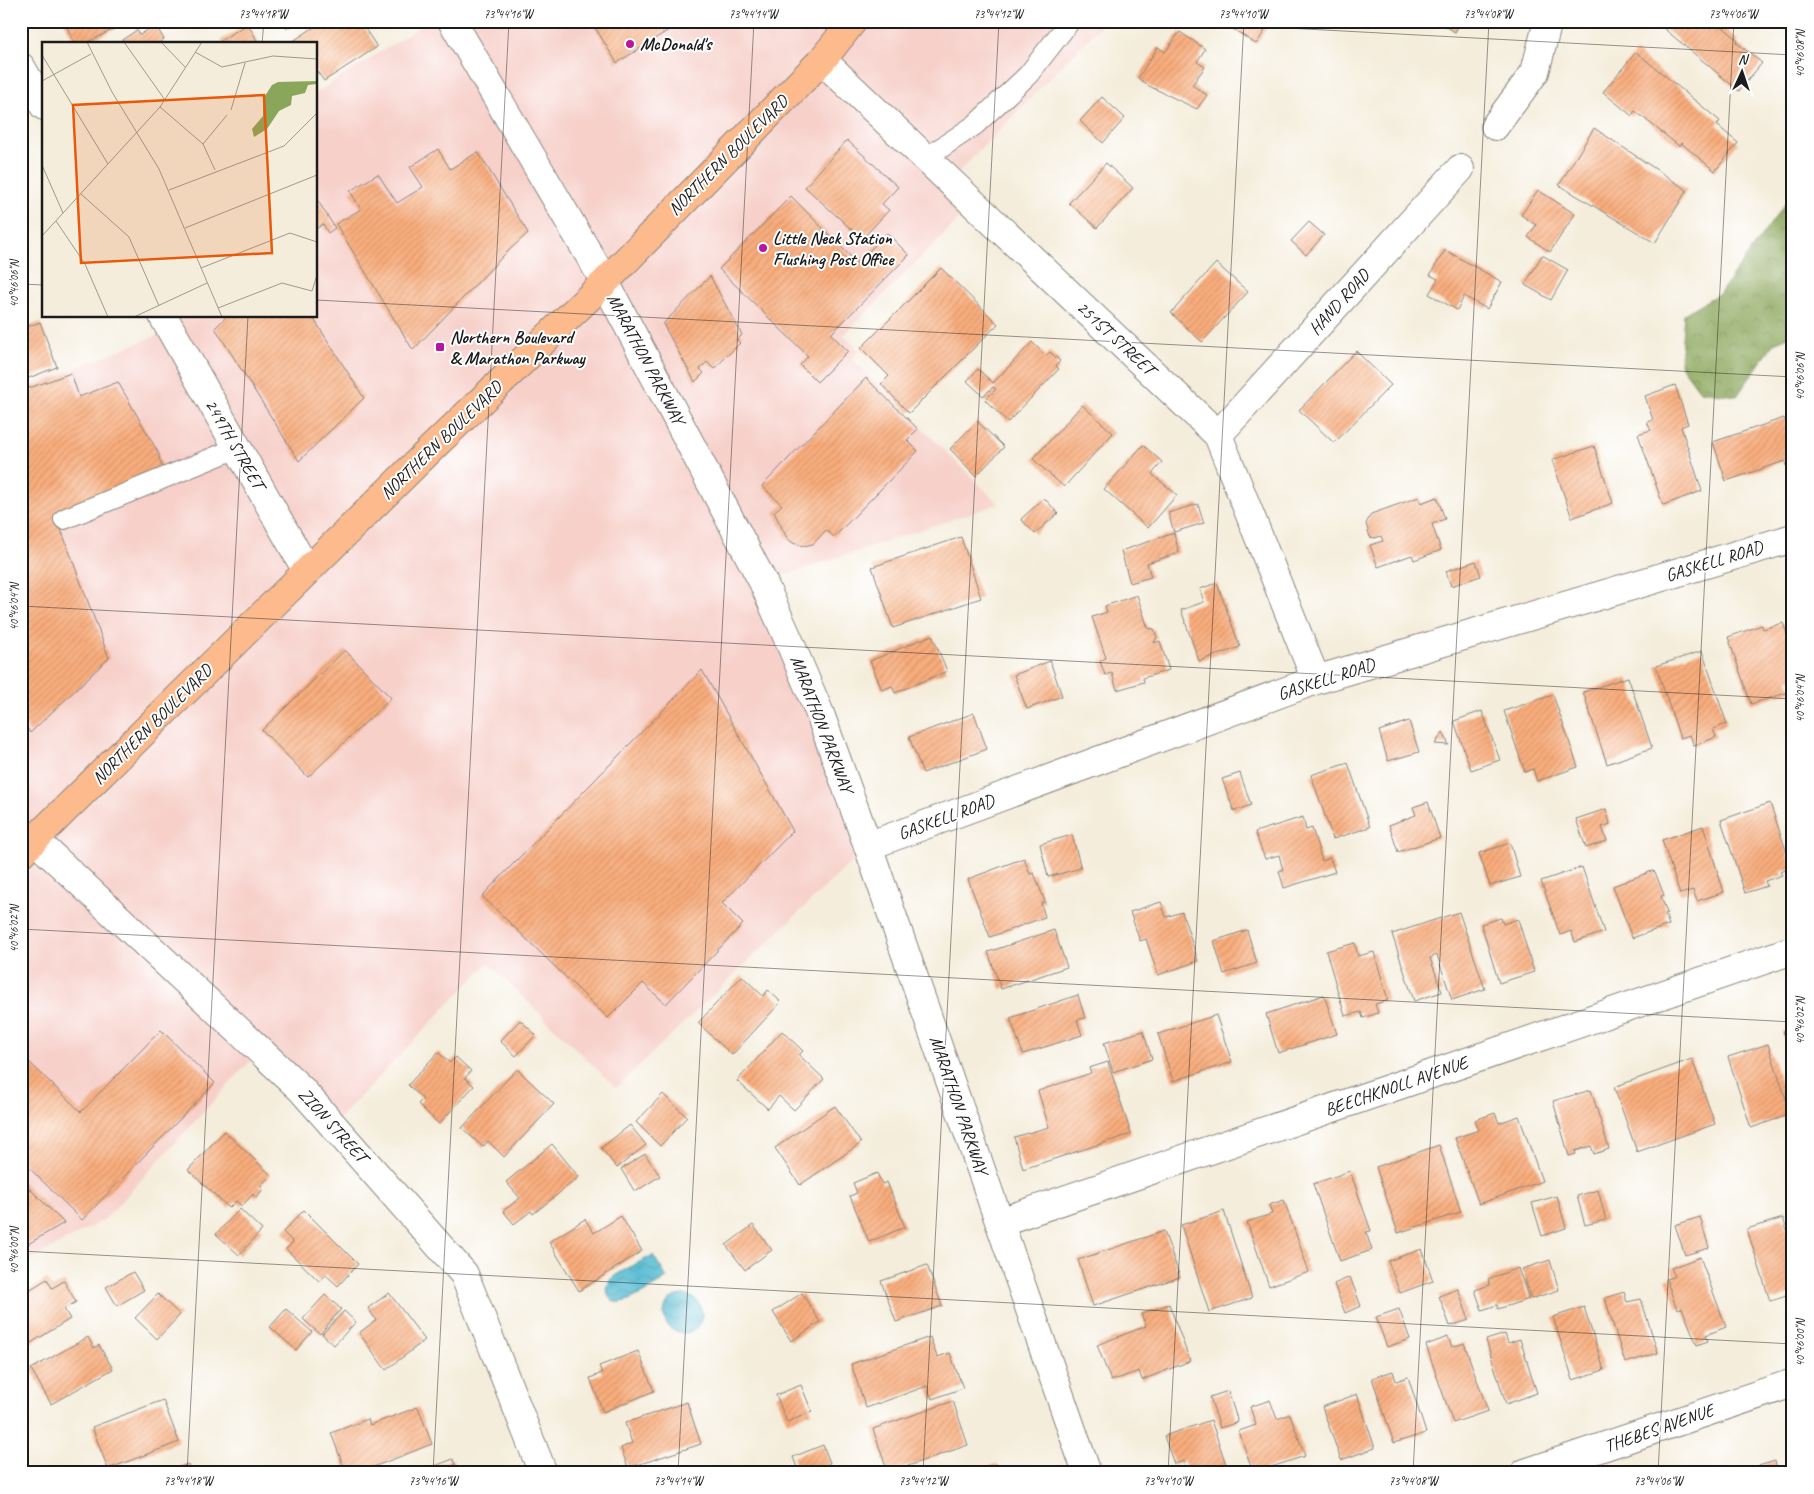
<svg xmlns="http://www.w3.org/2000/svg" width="1814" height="1494" font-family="Caveat,sans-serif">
	<defs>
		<pattern id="forest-crowns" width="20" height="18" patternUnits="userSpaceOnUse" patternTransform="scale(1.25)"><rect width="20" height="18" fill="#8aa65a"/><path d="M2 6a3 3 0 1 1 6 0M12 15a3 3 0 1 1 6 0" fill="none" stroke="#70864a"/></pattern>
		<pattern id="water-waves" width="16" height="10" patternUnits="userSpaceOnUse" patternTransform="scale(1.25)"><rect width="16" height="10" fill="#53bad1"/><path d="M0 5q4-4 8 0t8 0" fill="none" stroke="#489fb3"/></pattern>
		<pattern id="building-hatch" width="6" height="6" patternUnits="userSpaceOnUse" patternTransform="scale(1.25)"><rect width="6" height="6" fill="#f9ad7d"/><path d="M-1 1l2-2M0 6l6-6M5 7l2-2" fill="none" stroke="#d5946b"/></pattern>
	</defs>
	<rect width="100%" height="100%" fill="#fff"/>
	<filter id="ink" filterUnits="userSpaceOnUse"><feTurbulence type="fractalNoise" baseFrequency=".02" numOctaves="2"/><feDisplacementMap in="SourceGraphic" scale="10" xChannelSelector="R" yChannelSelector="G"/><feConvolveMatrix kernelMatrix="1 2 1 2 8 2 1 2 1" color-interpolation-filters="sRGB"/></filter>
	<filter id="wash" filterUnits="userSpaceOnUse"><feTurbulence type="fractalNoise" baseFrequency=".0096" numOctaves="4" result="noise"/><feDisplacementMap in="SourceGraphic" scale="20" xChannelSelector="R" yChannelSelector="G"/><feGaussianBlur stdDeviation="1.12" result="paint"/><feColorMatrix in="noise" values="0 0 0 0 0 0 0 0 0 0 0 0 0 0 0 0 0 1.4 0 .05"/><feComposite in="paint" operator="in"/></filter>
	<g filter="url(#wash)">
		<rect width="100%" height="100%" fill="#f4eddb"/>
		<path fill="#f7d0ca" d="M429 21H1105L950 181 974 204 844 335 859 351 852 359 999 504 763 582 868 846 616 1088 488 963 331 1127 255 1056 105 1219 21 1265V390L170 330 163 316H316V93Z"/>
		<path fill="url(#forest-crowns)" stroke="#53613b" d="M1793 193V335L1774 343 1737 396 1700 391 1680 364 1684 314 1720 293Z"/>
		<path fill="url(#water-waves)" stroke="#386b76" d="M653 1255 667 1278C655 1285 615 1316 608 1295 606 1288 609 1281 612 1278 619 1272 644 1260 653 1255Z
			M664 1314a19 19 0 1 1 38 0a19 19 0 1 1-38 0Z"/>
		<g id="blocks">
			<path fill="url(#building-hatch)" d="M64 21H130L84 44H75Z
				M282 21H299L287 28Z
				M323 21H360L377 47 324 81 316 70V44H289Z
				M591 21H676L678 24 617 63Z
				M1221 21H1269L1271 22 1256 44Z
				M1438 21H1461L1455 32Z
				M1655 21H1716L1738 40 1736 42 1762 63 1739 91Z
				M248 24 259 44H223L221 40Z
				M155 25 164 39 157 44H116L137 30 140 35Z
				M1180 32 1205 49 1197 62 1205 67 1192 85 1207 95 1197 109 1149 86 1138 78 1158 47 1165 52Z
				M1636 52 1720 121 1717 125 1738 143 1715 171 1681 143 1679 146 1635 111 1632 116 1603 92Z
				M1102 97 1125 118 1103 143 1080 121Z
				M1594 128 1687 190 1655 243 1559 185Z
				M847 140 898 187 882 204 889 210 862 239 805 187Z
				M438 149 450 169 478 152 528 233 504 255 413 350 336 224 361 209 350 191 378 174 397 203 423 187 410 167Z
				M1106 163 1133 188 1097 228 1069 203Z
				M1538 190 1575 214 1550 252 1528 237 1536 225 1521 215Z
				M791 196 857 263 887 233 909 255 831 334 848 351 817 382 800 365 808 356 719 269Z
				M316 198 335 228 328 233 323 224 316 229Z
				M1309 222 1324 235 1306 255 1291 241Z
				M1445 250 1502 282 1487 309 1464 296 1457 310 1429 294 1438 279 1430 275Z
				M1542 255 1568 270 1551 300 1525 285Z
				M1216 263 1248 292 1202 342 1171 313Z
				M941 268 998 324 909 413 881 384 889 376 861 348Z
				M710 276 742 335 737 340 740 343 714 369 707 362 700 369 704 373 695 382 663 324Z
				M227 316H312L364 398 299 461 215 328Z
				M40 322 57 367 21 381V329Z
				M1032 342 1046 356 1050 352 1060 361 1056 366 1059 369 1008 422 985 400 996 389 993 387 983 396 967 381 978 369 993 383Z
				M1356 351 1391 385 1334 443 1299 410Z
				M71 373 79 397 118 382 159 454V458L166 475 56 516 109 658 30 733 21 718V391Z
				M866 378 918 429 907 440 918 451 834 537 826 530 813 544 803 546 793 543 787 538 774 512 782 505 762 486Z
				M1675 385 1688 424 1681 427 1702 491 1663 505 1638 434 1651 430 1647 422 1653 420 1645 396Z
				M1082 405 1113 433 1064 487 1033 459Z
				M1784 418 1793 443V463L1786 466 1785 461 1726 481 1713 442Z
				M977 421 1004 447 976 476 950 449Z
				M1143 445 1162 462 1152 474 1177 495 1148 528 1104 489Z
				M1594 446 1613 503 1572 518 1552 460Z
				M1419 497 1421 503 1437 497 1445 519 1432 524 1441 550 1414 560 1412 555 1378 567 1370 545 1383 541 1381 536 1375 538 1370 537 1366 524 1371 514Z
				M1044 498 1058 513 1035 534 1021 519Z
				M1198 504 1204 523 1174 532 1168 513Z
				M1174 533 1179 553 1147 563 1151 577 1130 583 1121 551Z
				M961 537 981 598 893 628 872 567Z
				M1476 561 1481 576 1451 586 1446 571Z
				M1217 583 1240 647 1199 661 1181 610 1204 602 1200 589Z
				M1137 595 1148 628 1154 629 1157 637 1154 643 1160 641 1169 670 1143 678 1144 682 1117 690 1112 673 1105 675 1100 661 1106 658 1092 617 1107 612 1105 606Z
				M1783 623 1793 649V678L1788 680 1792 691 1751 704 1728 637 1762 625 1763 629Z
				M932 635 947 671 895 693 892 686 882 690 870 661Z
				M345 650 391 698 308 777 262 730Z
				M1702 651 1727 724 1713 729 1716 737 1694 746 1690 735 1680 738 1656 666Z
				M1050 661 1062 696 1027 709 1014 675Z
				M702 670 793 831 722 903 743 924 666 1004 643 983 608 1018 482 896Z
				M1628 677 1652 748 1607 764 1583 692Z
				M1553 695 1578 767 1537 781 1533 769 1525 772 1504 711Z
				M1482 711 1500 760 1471 770 1454 721Z
				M974 713 987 749 923 773 909 737Z
				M1409 721 1419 752 1388 761 1379 731Z
				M1443 732 1449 745 1435 744Z
				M1348 763 1370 827 1333 839 1311 775Z
				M1240 773 1251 805 1234 811 1222 779Z
				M1428 802 1440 838 1398 852 1389 825 1416 815 1413 807Z
				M1770 803 1792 868 1780 872 1782 875 1765 881 1767 886 1745 893 1721 820Z
				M1606 809 1610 824 1602 827 1607 841 1586 848 1576 819Z
				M1303 817 1306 830 1312 828 1322 861 1330 858 1335 872 1284 888 1279 871 1283 870 1279 855 1265 859 1255 832Z
				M1703 826 1724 892 1697 901 1693 890 1680 894 1662 840Z
				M1072 835 1081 868 1048 877 1040 844Z
				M1510 843 1520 877 1490 886 1479 853Z
				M1024 858 1030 874 1034 873 1045 902 1041 903 1045 917 990 937 968 879Z
				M1582 867 1604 932 1575 942 1571 931 1560 935 1541 881Z
				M1652 871 1655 872 1664 895 1661 896 1667 913 1665 914 1669 925 1632 938 1613 886Z
				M1161 902 1166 917 1182 912 1198 961 1158 975 1146 939 1140 941 1130 912Z
				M1459 912 1485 989 1452 1000 1437 955 1430 958 1442 992 1414 1001 1392 934Z
				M1501 918 1503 924 1518 919 1534 972 1499 983 1481 924Z
				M1054 930 1067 967 1001 989 988 952Z
				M1247 930 1257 963 1224 974 1214 941Z
				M1355 943 1358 956 1374 952 1388 1000 1375 1004 1378 1013 1363 1018 1361 1012 1345 1016 1326 951Z
				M742 976 763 996 768 990 781 1002 732 1055 698 1023Z
				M1078 995 1085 1018 1077 1020 1082 1035 1023 1054 1010 1018Z
				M1324 995 1337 1034 1278 1053 1266 1014Z
				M1216 1015 1232 1062 1173 1081 1158 1034Z
				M520 1020 536 1035 516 1056 500 1041Z
				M1793 1028V1060H1792L1783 1031Z
				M161 1030 215 1083 82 1220 21 1160V1054L81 1112Z
				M782 1031 803 1051 799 1055 824 1079 794 1110 779 1096 768 1109 737 1081Z
				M1143 1031 1152 1059 1113 1072 1104 1043Z
				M1768 1044 1791 1114 1751 1128 1728 1057Z
				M438 1052 450 1063 456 1057 471 1071 465 1078 474 1086 439 1124 418 1104 423 1099 408 1085Z
				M1692 1059 1715 1124 1637 1152 1614 1087Z
				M1108 1062 1131 1134 1023 1169 1014 1137 1049 1127 1038 1091 1091 1073 1089 1068Z
				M517 1069 554 1104 504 1157 488 1141 483 1147 462 1128Z
				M1591 1090 1609 1149 1594 1154 1591 1146 1575 1151 1576 1154 1569 1156 1553 1101Z
				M663 1094 687 1117 660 1146 636 1122Z
				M835 1106 861 1143 800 1185 775 1148Z
				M1495 1113 1499 1123 1519 1116 1542 1181 1479 1204 1455 1138 1479 1130 1475 1120Z
				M630 1125 646 1145 617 1168 601 1148Z
				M224 1131 271 1175 260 1186 263 1189 256 1198 253 1194 242 1206 236 1201 229 1208 188 1170Z
				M552 1144 579 1177 533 1214 531 1211 514 1224 503 1211 520 1198 506 1182Z
				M1439 1145 1461 1212 1398 1233 1376 1167Z
				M645 1154 660 1176 635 1192 621 1169Z
				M1350 1171 1371 1231 1366 1232 1372 1250 1340 1261 1313 1184Z
				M877 1173 882 1184 887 1182 905 1227 869 1242 850 1196 857 1193 853 1183Z
				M21 1180 64 1223 21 1248Z
				M1598 1190 1606 1220 1585 1225 1577 1196Z
				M1557 1196 1566 1228 1542 1236 1532 1203Z
				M1284 1200 1309 1272 1269 1286 1247 1222 1272 1214 1269 1205Z
				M240 1209 262 1230 239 1255 216 1234Z
				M304 1210 358 1264 338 1286 326 1275 319 1281 286 1249 293 1242 283 1232Z
				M1224 1211 1252 1298 1209 1312 1181 1225Z
				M621 1216 642 1251 579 1291 549 1242 585 1219 594 1233Z
				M1700 1217 1709 1248 1685 1255 1675 1225Z
				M1783 1218 1793 1250V1294L1770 1301 1747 1229Z
				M753 1225 772 1250 745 1270 726 1245Z
				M1164 1231 1180 1277 1093 1306 1078 1260Z
				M1422 1249 1433 1281 1400 1293 1388 1261Z
				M1700 1257 1726 1327 1706 1335 1708 1341 1697 1345 1682 1308 1677 1309 1666 1279 1675 1276 1671 1268Z
				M1550 1260 1559 1290 1531 1299 1522 1269Z
				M927 1265 942 1306 896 1322 881 1281Z
				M1518 1268 1529 1299 1498 1309 1497 1305 1482 1310 1475 1290 1490 1285 1488 1279Z
				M133 1272 144 1290 117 1306 106 1287Z
				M1350 1277 1361 1306 1345 1313 1334 1284Z
				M47 1279 52 1288 64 1281 76 1302 64 1309 70 1319 21 1349V1295Z
				M1458 1289 1469 1320 1450 1326 1439 1296Z
				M1624 1292 1627 1302 1641 1299 1658 1353 1625 1363 1605 1298Z
				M389 1293 425 1340 386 1370 359 1333 376 1320 368 1308Z
				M802 1293 820 1322 791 1341 773 1312Z
				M158 1294 180 1315 157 1339 135 1318Z
				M325 1295 341 1309 320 1334 303 1319Z
				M1169 1304 1190 1361 1142 1380 1139 1371 1111 1381 1097 1345 1146 1326 1141 1314Z
				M1584 1307 1604 1370 1573 1380 1553 1317Z
				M286 1309 312 1332 296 1350 270 1327Z
				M1399 1309 1410 1339 1387 1347 1376 1317Z
				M344 1311 356 1322 334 1345 322 1334Z
				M1505 1334 1508 1343 1520 1339 1537 1393 1506 1404 1486 1340Z
				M88 1337 94 1348 99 1345 113 1369 51 1404 31 1369Z
				M930 1337 937 1357 950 1353 963 1388 932 1399 927 1386 866 1408 851 1364Z
				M1448 1337 1452 1347 1464 1343 1488 1411 1453 1423 1426 1345Z
				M638 1351 654 1391 603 1412 590 1378 602 1373 599 1366Z
				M1393 1371 1396 1381 1408 1377 1426 1433 1394 1443 1372 1378Z
				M801 1385 812 1412 787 1422 776 1395Z
				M1228 1391 1238 1422 1220 1428 1210 1397Z
				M1357 1394 1375 1448 1341 1460 1322 1407Z
				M163 1400 179 1442 108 1469 92 1427Z
				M1270 1400 1277 1419 1290 1414 1305 1456 1253 1473 1239 1431 1256 1425 1250 1407Z
				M953 1401 968 1445 888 1473 873 1429Z
				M687 1402 701 1444 628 1468 621 1448 632 1443 625 1423Z
				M418 1407 432 1444 358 1473H346L331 1433 368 1419 370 1425Z
				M1211 1420 1229 1473H1187L1184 1461 1174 1464 1164 1436Z
				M823 1445 830 1463 804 1473H799L793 1457Z
				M453 1459 458 1473H417Z
				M1775 1461 1778 1473H1743L1742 1471Z
				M188 1464 192 1473H166Z
				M997 1464 1000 1473H974V1472Z
				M969 1468 971 1473H957V1472Z"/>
		</g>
	</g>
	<g filter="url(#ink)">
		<use href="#blocks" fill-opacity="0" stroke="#88847c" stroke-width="1"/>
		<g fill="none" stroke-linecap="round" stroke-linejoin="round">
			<g stroke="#88847c" stroke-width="22">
				<path id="service" d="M926 158 975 125 1028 75 1070 21
					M64 519 237 448"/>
			</g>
			<g stroke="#88847c" stroke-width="30">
				<path id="minor" d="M822 60 1218 435 1316 680
					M21 67 44 106
					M1495 126 1535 72 1548 21
					M163 316 307 571
					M1218 435 1460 169
					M35 840 301 1089 464 1274 543 1473
					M868 846 1316 680 1793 538
					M1000 1222 1793 950
					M1525 1473 1793 1383"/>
			</g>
			<g stroke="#88847c" stroke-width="30">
				<path id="tertiary" d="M452 21 605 282 763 582 790 643 820 714 868 846 1087 1473"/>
			</g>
			<g stroke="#88847c" stroke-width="30">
				<path id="primary" d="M21 853 437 443 605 282 822 60 853 21"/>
			</g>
			<use href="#service" stroke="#fff" stroke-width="20"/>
			<use href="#minor" stroke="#fff" stroke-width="28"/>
			<use href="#tertiary" stroke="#fff" stroke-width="28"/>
			<use href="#primary" stroke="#fcba8d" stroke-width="28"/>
		</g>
	</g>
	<path fill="none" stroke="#1c1c1c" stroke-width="1" stroke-opacity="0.45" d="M1155 21 1793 55M262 44 264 21M21 284 44 285M316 300 1793 377M21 606 1793 699M21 929 1793 1022M21 1251 1793 1344M187 1473 248 316M433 1473 509 21M678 1473 754 21M923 1473 999 21M1168 1473 1244 21M1413 1473 1489 21M1658 1473 1734 21"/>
	<g fill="#b5179e" stroke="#fff" stroke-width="2">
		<circle cx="630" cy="44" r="5"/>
		<circle cx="763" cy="248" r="5"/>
		<rect x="435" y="342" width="10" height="10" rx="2.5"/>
	</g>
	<g text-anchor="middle" stroke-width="4" stroke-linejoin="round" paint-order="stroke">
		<g font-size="18" font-weight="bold" fill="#1c1c1c" stroke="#fff" text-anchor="start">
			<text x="640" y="50">McDonald's</text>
			<text x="773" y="244">Little Neck Station<tspan x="773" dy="21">Flushing Post Office</tspan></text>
			<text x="450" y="343">Northern Boulevard<tspan x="450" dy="21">&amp; Marathon Parkway</tspan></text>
		</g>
		<g font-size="18" fill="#1c1c1c" stroke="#fff">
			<text transform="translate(728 155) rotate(-45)" y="6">NORTHERN BOULEVARD</text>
			<text transform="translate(1339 302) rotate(-48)" y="6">HAND ROAD</text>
			<text transform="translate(1116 338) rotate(43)" y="6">251ST STREET</text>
			<text transform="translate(646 359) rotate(62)" y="6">MARATHON PARKWAY</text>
			<text transform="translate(441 440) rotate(-44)" y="6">NORTHERN BOULEVARD</text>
			<text transform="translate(235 444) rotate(60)" y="6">249TH STREET</text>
			<text transform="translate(1714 561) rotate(-17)" y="6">GASKELL ROAD</text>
			<text transform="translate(1326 679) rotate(-18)" y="6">GASKELL ROAD</text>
			<text transform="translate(152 724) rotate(-45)" y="6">NORTHERN BOULEVARD</text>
			<text transform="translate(822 724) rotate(69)" y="6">MARATHON PARKWAY</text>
			<text transform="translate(946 817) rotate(-20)" y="6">GASKELL ROAD</text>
			<text transform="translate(1396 1086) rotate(-19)" y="6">BEECHKNOLL AVENUE</text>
			<text transform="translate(959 1105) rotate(71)" y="6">MARATHON PARKWAY</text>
			<text transform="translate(333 1125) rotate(48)" y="6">ZION STREET</text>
			<text transform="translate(1659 1428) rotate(-19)" y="6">THEBES AVENUE</text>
		</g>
	</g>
	<g transform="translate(42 42)">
		<rect width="275" height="275" fill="#f4eddb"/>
		<path d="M275 39V42L266 43 263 51 250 54 249 63 237 69 225 87 212 95 210 87 221 74V57L230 43 236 40Z" fill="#8aa65a"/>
		<path fill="none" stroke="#9e998f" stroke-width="1" d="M45 0 70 50 117 127 180 275M82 0 123 58M119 0 144 26M153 10 180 25 231 14 275 17M0 13 66 122M0 39 49 12M118 65 161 102 173 128M189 68 203 21M161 102 185 73M0 123 21 171M127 148 242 104 275 71M39 152 87 195 117 264M14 179 43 222 66 275M143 186 275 133M0 194 118 65 160 0M0 222V194M159 226 248 191 275 200M176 266 240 241 270 249 275 233M92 275 165 241"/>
		<path fill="#e8590c" fill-opacity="0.15" stroke="#e8590c" stroke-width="2.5" d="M222 53 230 211 39 221 31 63Z"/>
		<rect width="275" height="275" fill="none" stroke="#1c1c1c" stroke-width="2.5"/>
	</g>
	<rect width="1814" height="1494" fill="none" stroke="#fff" stroke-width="55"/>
	<g transform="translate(1742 72) rotate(3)" stroke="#ffffff" stroke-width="4" paint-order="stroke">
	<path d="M0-4L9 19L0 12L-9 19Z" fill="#1c1c1c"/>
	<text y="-8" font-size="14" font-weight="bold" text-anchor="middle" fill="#1c1c1c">N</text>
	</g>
	<rect x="28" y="28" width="1758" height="1438" fill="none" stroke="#1c1c1c" stroke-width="2"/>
	<g font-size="12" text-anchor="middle" fill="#1c1c1c">
		<text x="263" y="18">73°44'18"W</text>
		<text x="508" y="18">73°44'16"W</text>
		<text x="753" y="18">73°44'14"W</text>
		<text x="998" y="18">73°44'12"W</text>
		<text x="1243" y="18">73°44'10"W</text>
		<text x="1488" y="18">73°44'08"W</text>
		<text x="1733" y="18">73°44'06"W</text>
		<text transform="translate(1800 54) rotate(-90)" y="4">40°46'08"N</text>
		<text transform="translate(14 284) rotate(-90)" y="4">40°46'06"N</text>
		<text transform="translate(1800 377) rotate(-90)" y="4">40°46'06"N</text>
		<text transform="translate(14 607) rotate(-90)" y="4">40°46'04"N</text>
		<text transform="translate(1800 699) rotate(-90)" y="4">40°46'04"N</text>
		<text transform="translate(14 929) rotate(-90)" y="4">40°46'02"N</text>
		<text transform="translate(1800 1021) rotate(-90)" y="4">40°46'02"N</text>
		<text transform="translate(14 1251) rotate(-90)" y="4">40°46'00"N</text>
		<text transform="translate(1800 1343) rotate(-90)" y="4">40°46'00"N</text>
		<text x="188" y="1485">73°44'18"W</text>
		<text x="433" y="1485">73°44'16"W</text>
		<text x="678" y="1485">73°44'14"W</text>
		<text x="923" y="1485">73°44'12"W</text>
		<text x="1168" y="1485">73°44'10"W</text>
		<text x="1413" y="1485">73°44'08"W</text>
		<text x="1658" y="1485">73°44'06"W</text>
	</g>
</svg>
